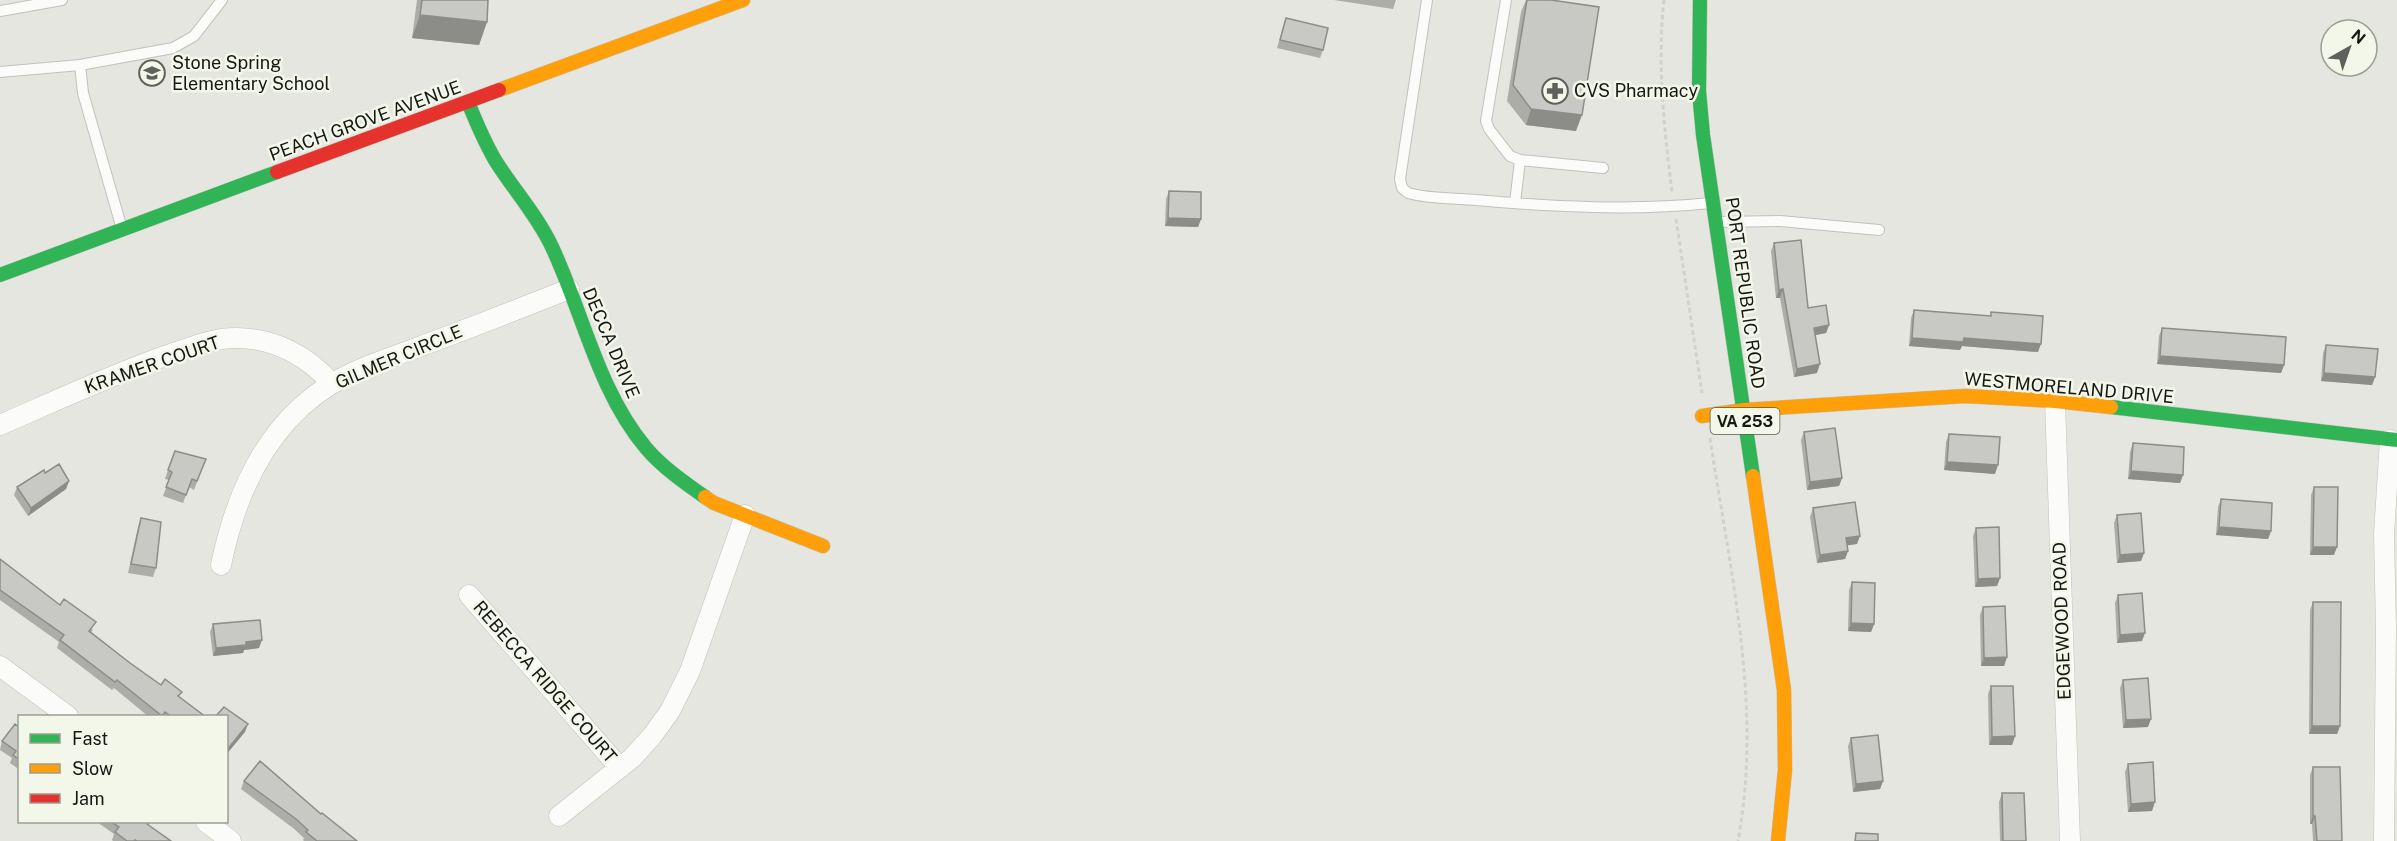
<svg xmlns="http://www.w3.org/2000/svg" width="2397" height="841" font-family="'Public Sans',sans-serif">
	<rect width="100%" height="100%" fill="#e5e6df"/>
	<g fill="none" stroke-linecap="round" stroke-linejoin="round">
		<g stroke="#c0c2bc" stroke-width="12">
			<path id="lane" d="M1427 0 1400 179 1402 188 1408 193C1429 199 1454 198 1476 200 1554 207 1633 211 1710 203
				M1506 0 1486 121 1489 129 1510 156 1520 160 1603 168
				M0 11 62 0
				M80 65 83 93 122 229
				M0 72 80 65 173 48 194 36 222 0
				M1515 203 1520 160
				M1717 222 1780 221 1879 230"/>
		</g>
		<g stroke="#c0c2bc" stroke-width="21">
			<path id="street" d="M2055 401 2070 841
				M0 425C55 401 109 376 165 356 189 348 211 338 236 338 274 338 308 356 332 384
				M221 565C237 487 272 412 348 375 372 363 399 355 424 345 473 327 521 308 569 289
				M469 595 620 768
				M0 666 68 716
				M559 816 632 758 652 736 670 711 690 671 745 515
				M206 822 231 841
				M2384 841 2386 629 2384 534 2390 440"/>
		</g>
		<g stroke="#c0c2bc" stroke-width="15">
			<path id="fast" d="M1700 0 1699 91 1703 135 1753 476
				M468 102C476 122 484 141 495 160 513 189 537 215 552 247 583 313 598 391 646 448 662 467 685 483 705 497
				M0 275 277 172
				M2111 407 2397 440"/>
		</g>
		<g stroke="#c0c2bc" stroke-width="15">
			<path id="slow" d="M499 90 743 0
				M1702 416 1744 410 1965 396 2055 401 2111 407
				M1753 476 1784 690 1785 770 1778 841
				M705 497 714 503 823 546"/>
		</g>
		<g stroke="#c0c2bc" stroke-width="15">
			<path id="jam" d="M277 172 499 90"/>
		</g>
		<path stroke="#d1d2d0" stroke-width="3" stroke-dasharray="4.5 3" stroke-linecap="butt" d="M1664 0C1657 64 1664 128 1672 192
			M1676 219 1702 393
			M1710 438C1730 572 1763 706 1738 841"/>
		<use href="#lane" stroke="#fbfbfa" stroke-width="10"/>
		<use href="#street" stroke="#fbfbfa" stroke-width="20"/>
		<use href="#fast" stroke="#30b455" stroke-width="14"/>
		<use href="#slow" stroke="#ff9f0a" stroke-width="14"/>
		<use href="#jam" stroke="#e5322d" stroke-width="14"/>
	</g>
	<path fill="#acada9" d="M417 0H488L487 22 479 45 412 38Z
		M1334 0H1396L1393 9Z
		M1526 0H1551L1576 131 1526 125 1507 101 1521 12Z
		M1286 18 1323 50 1320 58 1277 48Z
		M1169 191 1201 219 1198 227 1165 226 1166 199Z
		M1774 243 1808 308 1829 325 1826 333 1815 335 1817 373 1794 377 1780 298H1776L1771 251Z
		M1914 310 1990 316 1991 312 2038 352 1962 346 1960 350 1909 346 1911 318Z
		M2162 328 2284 365 2281 373 2157 364 2159 336Z
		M2326 345 2375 377 2372 385 2321 381 2323 353Z
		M1804 432 1842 478 1839 486 1807 490 1801 440Z
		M1949 434 1995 474 1944 470 1946 442Z
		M2133 443 2183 475 2180 483 2128 479 2130 452Z
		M206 459 194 490 189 487 183 503 163 496 169 480 165 479 168 470Z
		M69 481 66 489 28 516 14 495 17 487Z
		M2314 487 2334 555H2310L2311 495Z
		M2221 499 2271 531 2268 539 2216 535 2218 507Z
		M1813 508 1857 544 1847 545 1848 551 1845 559 1817 563 1810 517Z
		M2117 515 2144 553 2141 561 2117 563 2114 523Z
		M141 518 156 568 153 577 128 573 138 527Z
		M1976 528 2000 578 1997 586 1975 587 1973 536Z
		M0 559 93 630 91 632 130 663 161 685 180 697 206 717H149L114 688 112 690 57 648 59 642 0 600Z
		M1852 582 1874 624 1871 632 1848 631 1849 590Z
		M2118 595 2142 641 2117 643 2115 603Z
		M2313 602 2340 726 2337 734H2309L2310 610Z
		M1983 607 2007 657 2004 666H1981L1980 615Z
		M213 624 259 648 244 650 243 653 213 656 210 632Z
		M2123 680 2148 727 2123 728 2120 688Z
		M1991 686 2015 736 2012 745H1989L1988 694Z
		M20 728V770L10 763 12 758 0 750 2 741Z
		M1851 738 1883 781 1880 789 1853 792 1848 746Z
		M2128 764 2152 811 2128 812 2125 772Z
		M2313 767 2341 827 2342 841H2313L2312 824H2310V775Z
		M244 781 357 841H304L303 840 304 838 293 828 241 789Z
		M2002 793 2026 841H2000L1999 802Z
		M97 822H150L148 825 171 841H113L112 840 114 834Z"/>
	<path fill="#8c8d89" d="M420 15 487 22 479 45 412 38Z
		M1531 109 1582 115 1576 131 1526 125Z
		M1168 218 1201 219 1198 227 1165 226Z
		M1783 289 1780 298H1776L1779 290Z
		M1829 325 1826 333 1811 336 1814 328Z
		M1912 338H1964L2041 344 2038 352 1962 346 1960 350 1909 346Z
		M2160 356 2284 365 2281 373 2157 364Z
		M1820 364 1817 373 1794 377 1797 369Z
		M2324 373 2375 377 2372 385 2321 381Z
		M1947 462 1998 465 1995 474 1944 470Z
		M2131 471 2183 475 2180 483 2128 479Z
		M1842 478 1839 486 1807 490 1810 482Z
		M69 481 66 489 28 516 31 508Z
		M2219 527 2271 531 2268 539 2216 535Z
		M1860 536 1857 544 1843 546 1846 538Z
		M2313 547H2337L2334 555H2310Z
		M1848 551 1845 559 1817 563 1820 555Z
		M2144 553 2141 561 2117 563 2120 555Z
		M2000 578 1997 586 1975 587 1978 579Z
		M1851 623 1874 624 1871 632 1848 631Z
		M2145 633 2142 641 2117 643 2120 635Z
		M262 640 259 648 244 650 243 653 213 656 216 648 246 642Z
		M2007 657 2004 666H1981L1984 658Z
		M2151 719 2148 727 2123 728 2126 720Z
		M248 724 245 732 226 755V751Z
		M2312 726H2340L2337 734H2309Z
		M2015 736 2012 745H1989L1992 737Z
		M1883 781 1880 789 1853 792 1856 784Z
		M2155 802 2152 811 2128 812 2131 804Z
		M2313 816H2315L2312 824H2310Z"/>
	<path fill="#c8c9c4" stroke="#8c8d89" stroke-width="1.5" d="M422 0H488L487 22 420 15Z
		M1527 0H1551L1599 7 1582 115 1531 109 1513 85Z
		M1286 18 1328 28 1323 50 1280 40Z
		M1169 191 1201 192V219L1168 218Z
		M1801 240 1808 308 1826 305 1829 325 1814 328 1820 364 1797 369 1783 289 1779 290 1774 243Z
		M1914 310 1991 316V312L2043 316 2041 344 1964 338 1963 342 1912 338Z
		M2162 328 2286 337 2284 365 2160 356Z
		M2326 345 2378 349 2375 377 2324 373Z
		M1835 428 1842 478 1810 482 1804 432Z
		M1949 434 2000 437 1998 465 1947 462Z
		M2133 443 2184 447 2183 475 2131 471Z
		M175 451 206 459 197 481 192 479 186 495 166 487 172 472 168 470Z
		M59 464 69 481 31 508 17 487 44 470 45 473Z
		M2314 487H2338L2337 547H2313Z
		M2221 499 2272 503 2271 531 2219 527Z
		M1855 502 1860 536 1846 538 1848 551 1820 555 1813 508Z
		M2141 513 2144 553 2120 555 2117 515Z
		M141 518 161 522 156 568 131 564Z
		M1999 527 2000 578 1978 579 1976 528Z
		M0 559 60 605 64 599 96 622 89 631 130 663 161 685 165 679 182 692 178 696 206 717H172L165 712 162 716 117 680 115 682 60 640 64 635 0 590Z
		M1852 582 1875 583 1874 624 1851 623Z
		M2142 593 2145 633 2120 635 2118 595Z
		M2313 602H2341L2340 726H2312Z
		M2005 606 2007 657 1984 658 1983 607Z
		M260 620 262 640 246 642V645L216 648 213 624Z
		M2148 678 2151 719 2126 720 2123 680Z
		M1991 686H2013L2015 736 1992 737Z
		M224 707 248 724 226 751V717H215Z
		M15 724 20 728V760L13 755 16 751 2 741Z
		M1878 735 1883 781 1856 784 1851 738Z
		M260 761 321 814 322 813 357 841H317L306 832 308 830 296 819 244 781Z
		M2153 762 2155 802 2131 804 2128 764Z
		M2313 767H2340L2342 841H2317L2315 816H2313Z
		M2002 793H2024L2026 841H2003Z
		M111 822H149L147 824 171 841H137L135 840 134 841H127L115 832 119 827Z
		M1856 833 1878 834V841H1855Z"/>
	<defs>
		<g id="school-ring" transform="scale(1.35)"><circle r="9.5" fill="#f3f7e9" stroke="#5f605b" stroke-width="1.5"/><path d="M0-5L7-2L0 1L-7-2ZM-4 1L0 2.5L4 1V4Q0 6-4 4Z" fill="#5f605b"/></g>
		<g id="pharmacy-ring" transform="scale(1.35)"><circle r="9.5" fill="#f3f7e9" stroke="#5f605b" stroke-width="1.5"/><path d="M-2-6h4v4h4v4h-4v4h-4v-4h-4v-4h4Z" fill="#5f605b"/></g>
	</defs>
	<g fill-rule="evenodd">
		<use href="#school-ring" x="152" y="73"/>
		<use href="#pharmacy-ring" x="1555" y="91"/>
	</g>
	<g text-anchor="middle" stroke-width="5" stroke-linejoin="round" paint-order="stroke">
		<rect fill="#f3f7e9" stroke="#595b54" stroke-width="1.5" x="1710.5" y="408" width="69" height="26" rx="4.5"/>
		<g font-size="16" font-weight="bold" fill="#171814">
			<text x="1745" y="427">VA 253</text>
		</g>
		<g font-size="18" fill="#171814" stroke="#f3f7e9" text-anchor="start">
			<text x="172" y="69">Stone Spring<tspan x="172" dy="21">Elementary School</tspan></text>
			<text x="1574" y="97">CVS Pharmacy</text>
		</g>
		<g font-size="18" fill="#171814" stroke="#f3f7e9">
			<text transform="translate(365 121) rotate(-20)" y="6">PEACH GROVE AVENUE</text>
			<text transform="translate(1745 293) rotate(82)" y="6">PORT REPUBLIC ROAD</text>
			<text transform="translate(611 343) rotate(67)" y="6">DECCA DRIVE</text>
			<text transform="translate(399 357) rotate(-23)" y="6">GILMER CIRCLE</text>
			<text transform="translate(152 365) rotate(-19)" y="6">KRAMER COURT</text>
			<text transform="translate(2069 388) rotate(5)" y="6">WESTMORELAND DRIVE</text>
			<text transform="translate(2062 621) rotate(-92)" y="6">EDGEWOOD ROAD</text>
			<text transform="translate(545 682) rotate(49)" y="6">REBECCA RIDGE COURT</text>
		</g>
	</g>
	<rect x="18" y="715" width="210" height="108" fill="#f3f7e9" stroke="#9b9e94" stroke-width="1.5"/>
	<rect x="30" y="734" width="30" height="9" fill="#30b455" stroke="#9b9e94" stroke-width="1.5"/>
	<text x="72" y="745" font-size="18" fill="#171814">Fast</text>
	<rect x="30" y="764" width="30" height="9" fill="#ff9f0a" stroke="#9b9e94" stroke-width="1.5"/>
	<text x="72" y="775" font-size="18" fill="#171814">Slow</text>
	<rect x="30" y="794" width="30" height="9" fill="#e5322d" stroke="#9b9e94" stroke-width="1.5"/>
	<text x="72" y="805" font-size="18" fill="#171814">Jam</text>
	<g transform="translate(2349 48) rotate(40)"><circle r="28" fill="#f3f7e9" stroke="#9b9e94" stroke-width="1.5"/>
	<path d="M0-4.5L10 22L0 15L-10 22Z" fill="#5f605b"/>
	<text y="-9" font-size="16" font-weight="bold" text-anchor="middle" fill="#171814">N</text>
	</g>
</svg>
